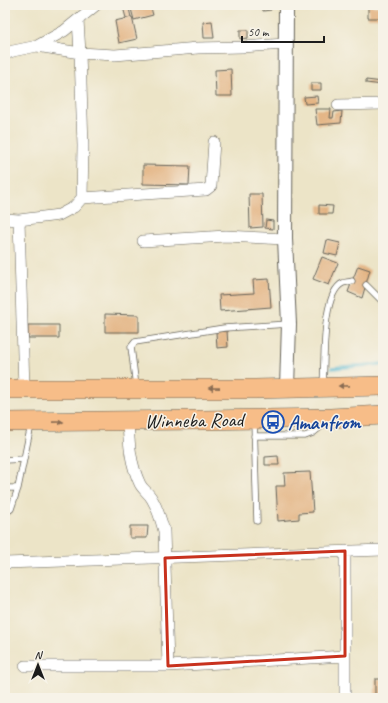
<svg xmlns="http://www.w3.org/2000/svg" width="388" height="703" font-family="Caveat,sans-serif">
	<rect width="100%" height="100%" fill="#f7f3e8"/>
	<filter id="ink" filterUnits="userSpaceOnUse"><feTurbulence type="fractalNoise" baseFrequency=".025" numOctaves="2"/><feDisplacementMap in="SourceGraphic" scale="8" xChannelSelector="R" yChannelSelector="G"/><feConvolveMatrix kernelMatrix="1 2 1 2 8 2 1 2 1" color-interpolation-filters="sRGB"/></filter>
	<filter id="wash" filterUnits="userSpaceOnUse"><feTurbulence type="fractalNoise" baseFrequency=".012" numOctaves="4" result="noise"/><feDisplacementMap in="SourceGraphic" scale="16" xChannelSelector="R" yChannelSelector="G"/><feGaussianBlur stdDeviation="0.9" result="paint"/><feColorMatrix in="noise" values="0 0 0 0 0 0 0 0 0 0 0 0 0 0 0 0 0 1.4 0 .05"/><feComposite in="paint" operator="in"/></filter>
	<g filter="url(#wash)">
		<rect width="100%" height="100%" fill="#ece4c7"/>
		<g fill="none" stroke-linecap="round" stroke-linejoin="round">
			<path stroke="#51b6d0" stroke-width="3.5" d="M332 368 383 364"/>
		</g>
		<g id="blocks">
			<path fill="#e3b382" d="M128 5 131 17 126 18 123 7Z
				M130 5H150L153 15 134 20Z
				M262 5H271V10L263 11Z
				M368 6H383V18H368Z
				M132 17 137 39 119 43 115 21Z
				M212 21 214 38H204L203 22Z
				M240 30H248V38L240 39Z
				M231 69 232 96H216L215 70Z
				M366 80 383 82V85L366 83Z
				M311 83H321V90H311Z
				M317 96 318 103 305 104 304 97Z
				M315 109H331L330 118H333L334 112 342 111 341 123 317 125Z
				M143 165 190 166 189 185 143 184Z
				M249 194H262L263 227 250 228Z
				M319 205 333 206 332 214H319Z
				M266 220 273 221V229L265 228Z
				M327 240 340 243 337 256 324 253Z
				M322 257 338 263 329 285 313 279Z
				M358 266 370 270 362 298 348 292Z
				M269 279 271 307 220 311 219 295 254 293 253 280Z
				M105 314 139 315V332H105Z
				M28 325H59V338H28Z
				M227 331 228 347 217 348 216 332Z
				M278 456 279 465H265V457Z
				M310 472 313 512 299 513V519L278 521 276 486H285L284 473Z
				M130 526H148L147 538H130Z
				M375 679H383V698H375Z"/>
		</g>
	</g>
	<g filter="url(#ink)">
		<use href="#blocks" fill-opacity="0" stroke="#656258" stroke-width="1"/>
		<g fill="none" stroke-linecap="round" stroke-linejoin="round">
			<g stroke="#656258" stroke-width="7">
				<path id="service" d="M366 285 383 302
					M323 385C325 363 321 293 343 283 345 282 349 282 352 281
					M136 386 131 347 135 342 224 328 289 324
					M254 421 257 521
					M254 436H305L313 433 324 424
					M5 460 24 459
					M5 488H18
					M5 513 11 509 18 488 31 425"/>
			</g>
			<g stroke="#656258" stroke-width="12">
				<path id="minor" d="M37 46 64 31 96 5
					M5 54 13 51 37 46 80 53 115 55 198 48 242 47 285 44
					M338 105 383 104
					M82 198 206 190 211 186 214 142
					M5 219 19 220 59 215 74 207 82 198 83 146 80 53 78 20
					M19 220 24 389
					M143 241 226 236 285 239
					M128 421C129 444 130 463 140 484 143 490 149 493 152 499 158 509 161 520 164 531L168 666
					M345 551V698
					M5 563 383 550
					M25 666H168L345 656"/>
			</g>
			<g stroke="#656258" stroke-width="16">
				<path id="tertiary" d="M286 5 285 239 289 324 287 387"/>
			</g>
			<g stroke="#656258" stroke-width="20">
				<path id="trunk" d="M5 389H255L383 386
					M5 422 203 420 331 418 383 415"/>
			</g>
			<use href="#service" stroke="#fff" stroke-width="5.5"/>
			<use href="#minor" stroke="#fff" stroke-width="11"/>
			<use href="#tertiary" stroke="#fff" stroke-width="14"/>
			<use href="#trunk" stroke="#f7bd88" stroke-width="19"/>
		</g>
		<defs><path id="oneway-solid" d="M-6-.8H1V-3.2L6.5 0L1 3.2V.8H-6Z"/></defs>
		<g fill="#8a6c52">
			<use href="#oneway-solid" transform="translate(344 386) rotate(179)"/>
			<use href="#oneway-solid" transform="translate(214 388) rotate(-179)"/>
			<use href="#oneway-solid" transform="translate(58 422) rotate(-1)"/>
		</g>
	</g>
	<path fill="none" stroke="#c8321e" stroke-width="3" stroke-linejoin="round" d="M345 551V656L168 666 165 558Z"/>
	<defs>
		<g id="bus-ring" transform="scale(1.15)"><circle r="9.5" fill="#f7f3e8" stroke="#1a4fb4" stroke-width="1.5"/><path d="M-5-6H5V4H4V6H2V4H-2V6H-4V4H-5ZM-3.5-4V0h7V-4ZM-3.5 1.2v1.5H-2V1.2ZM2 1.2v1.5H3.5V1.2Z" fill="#1a4fb4"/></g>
	</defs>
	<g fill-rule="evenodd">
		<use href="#bus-ring" x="273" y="422"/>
	</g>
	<g text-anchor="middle" stroke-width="3" stroke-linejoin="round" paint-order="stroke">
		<g font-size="20" fill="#1c1c1c" stroke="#f7f3e8">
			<text transform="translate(194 420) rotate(-1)" y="7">Winneba Road</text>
		</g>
		<g font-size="20" font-weight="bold" fill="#164399" stroke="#f7f3e8" text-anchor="start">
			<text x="288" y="429">Amanfrom</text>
		</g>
	</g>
	<rect width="388" height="703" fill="none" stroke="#f7f3e8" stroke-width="20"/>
	<g transform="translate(38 665)" stroke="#f7f3e8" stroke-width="3" paint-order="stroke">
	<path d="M0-3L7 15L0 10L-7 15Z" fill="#1c1c1c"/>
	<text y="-6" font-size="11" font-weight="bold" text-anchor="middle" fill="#1c1c1c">N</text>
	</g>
	<path d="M242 36v6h82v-6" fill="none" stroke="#1c1c1c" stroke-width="2"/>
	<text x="248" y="36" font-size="12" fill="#1c1c1c" stroke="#f7f3e8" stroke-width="3" paint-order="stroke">50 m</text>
</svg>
